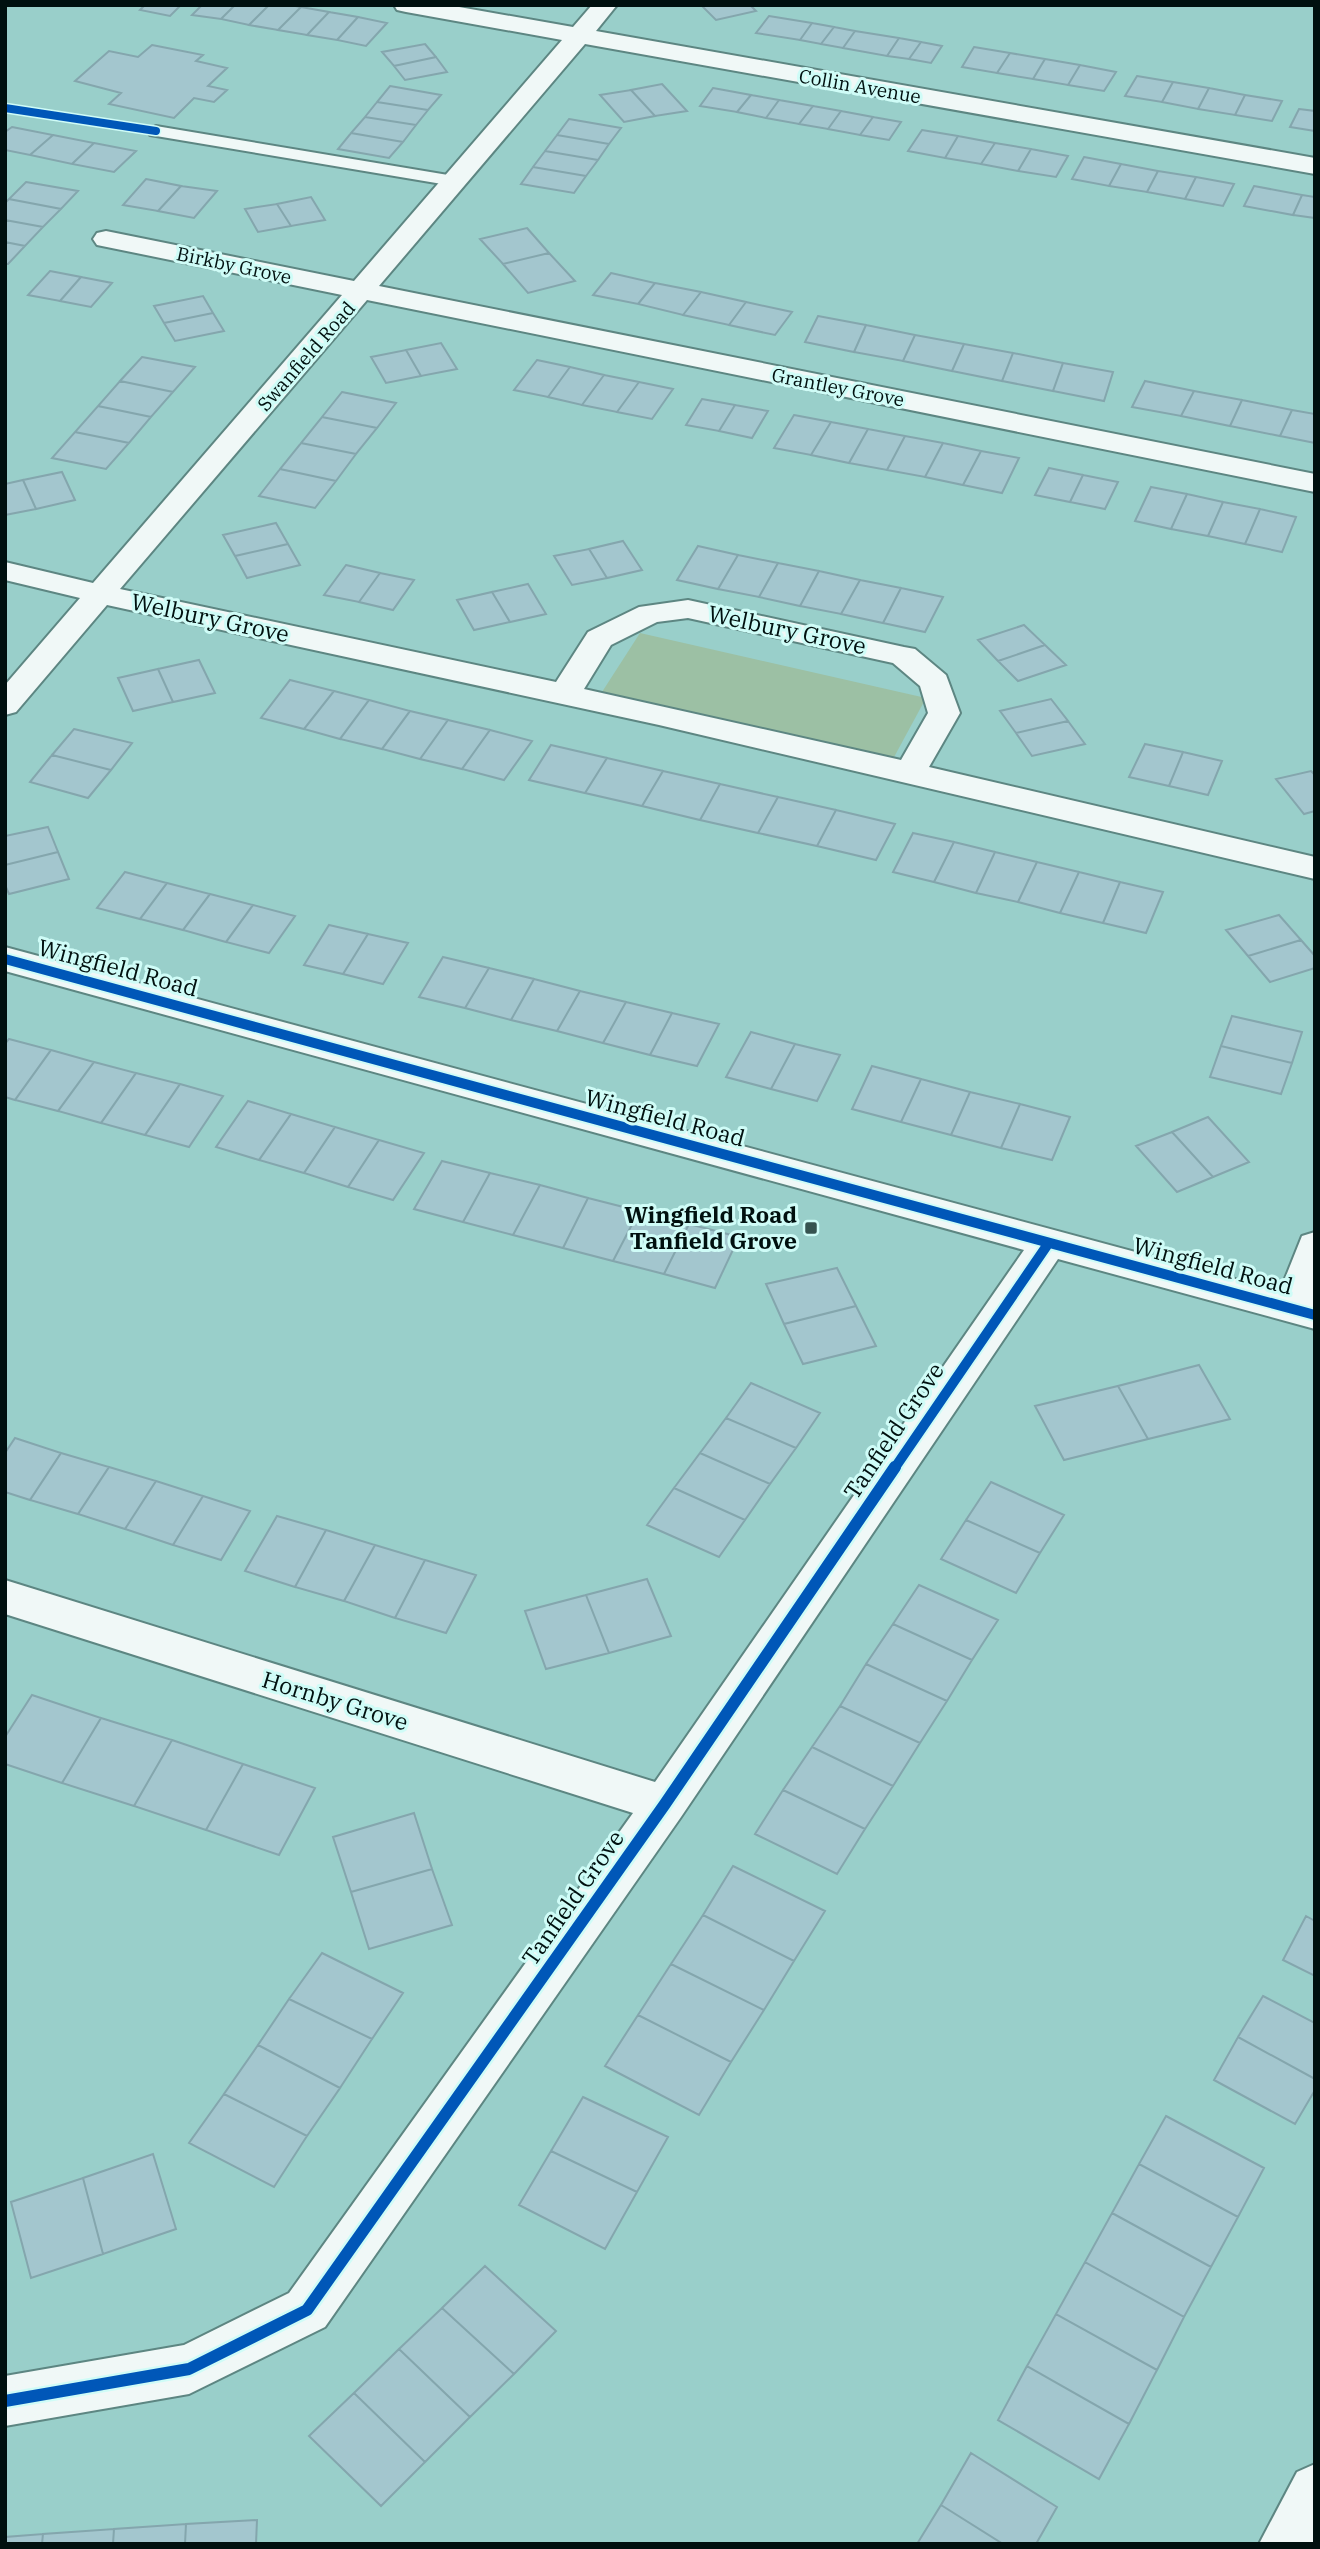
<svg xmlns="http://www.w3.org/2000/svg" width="1320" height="2549" font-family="'IBM Plex Serif',serif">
	<rect width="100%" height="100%" fill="#99cfca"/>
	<path fill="#9cc0a4" d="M640 633 926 698 893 759 602 692Z"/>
	<path fill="#a3c6ce" stroke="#84a6ad" stroke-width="2" d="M145 5H181L170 16 140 10Z
		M202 5H235L221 19 192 15Z
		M235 5H269L249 25 221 19Z
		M269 5H290L301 7 278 30 249 25Z
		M750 5 756 11 716 20 702 6Z
		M301 7 329 12 307 35 278 30Z
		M329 12 358 17 337 40 307 35Z
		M769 16 812 23 800 40 756 33Z
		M358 17 387 23 366 46 337 40Z
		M812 23 834 27 821 44 800 40Z
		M834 27 855 31 843 48 821 44Z
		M855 31 899 38 887 56 843 48Z
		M899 38 921 42 909 59 887 56Z
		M921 42 942 46 931 63 909 59Z
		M425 44 436 57 394 66 382 52Z
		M152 45 203 55 196 61 227 68 208 86 227 90 214 102 194 98 174 118 109 104 121 93 75 81 109 51 138 57Z
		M974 47 1010 53 997 73 962 67Z
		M1010 53 1045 59 1033 79 997 73Z
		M436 57 447 72 405 80 394 66Z
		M1045 59 1080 65 1068 85 1033 79Z
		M1080 65 1116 72 1104 91 1068 85Z
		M1137 76 1173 82 1162 102 1125 96Z
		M1173 82 1209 88 1198 109 1162 102Z
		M662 84 687 111 655 116 631 90Z
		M390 86 441 95 428 110 377 102Z
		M713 88 751 95 737 112 700 106Z
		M1209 88 1245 95 1235 115 1198 109Z
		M631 90 655 116 624 122 600 95Z
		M751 95 779 100 766 118 737 112Z
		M1245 95 1282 101 1272 121 1235 115Z
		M779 100 813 106 799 124 766 118Z
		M377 102 428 110 416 125 365 117Z
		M813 106 841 111 828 129 799 124Z
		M1299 109 1315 111V131L1290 127Z
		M841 111 873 117 860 135 828 129Z
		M365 117 416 125 403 142 351 133Z
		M873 117 901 122 889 140 860 135Z
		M569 119 621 128 609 144 557 135Z
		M12 127 53 135 30 155 5 150V132Z
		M922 130 958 136 945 158 908 151Z
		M351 133 403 142 389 158 338 149Z
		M53 135 94 143 72 164 30 155Z
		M557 135 609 144 598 160 545 151Z
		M958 136 995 143 981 164 945 158Z
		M94 143 136 151 114 172 72 164Z
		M995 143 1031 149 1018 171 981 164Z
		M1031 149 1068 156 1056 177 1018 171Z
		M545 151 598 160 586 176 533 167Z
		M1084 157 1121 164 1109 186 1072 179Z
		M1121 164 1158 171 1147 192 1109 186Z
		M533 167 586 176 574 193 521 184Z
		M1158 171 1196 177 1185 199 1147 192Z
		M1196 177 1234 184 1223 206 1185 199Z
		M146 179 181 186 158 211 123 205Z
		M26 182 78 191 61 209 9 199Z
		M181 186 217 191 194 218 158 211Z
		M1254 186 1302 195 1293 215 1244 206Z
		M1302 195 1315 197V218L1293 215Z
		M311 197 325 220 291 226 277 204Z
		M9 199 61 209 43 227 5 220V203Z
		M277 204 291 226 258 232 245 209Z
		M5 220 43 227 25 246 5 242Z
		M527 228 549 253 503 264 480 239Z
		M5 242 25 246 8 264H5Z
		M549 253 575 281 528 293 503 264Z
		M50 271 81 277 60 301 28 295Z
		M611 273 655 283 638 304 593 295Z
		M81 277 112 283 91 307 60 301Z
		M655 283 701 292 683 315 638 304Z
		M701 292 746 302 729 325 683 315Z
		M203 296 213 313 164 323 154 306Z
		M746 302 792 312 775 335 729 325Z
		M213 313 224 331 175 341 164 323Z
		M818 316 866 325 854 352 805 342Z
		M866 325 915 335 903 361 854 352Z
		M915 335 964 344 952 371 903 361Z
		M441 343 457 369 421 376 406 350Z
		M964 344 1013 353 1002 381 952 371Z
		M406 350 421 376 386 383 371 357Z
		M1013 353 1063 363 1053 391 1002 381Z
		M142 357 195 367 173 392 120 381Z
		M537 360 570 367 548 397 514 390Z
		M1063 363 1113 372 1104 401 1053 391Z
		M570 367 604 375 582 405 548 397Z
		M604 375 639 382 617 412 582 405Z
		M120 381 173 392 151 417 98 406Z
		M1145 381 1194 391 1181 416 1132 407Z
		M639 382 673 389 652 419 617 412Z
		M1194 391 1242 400 1230 426 1181 416Z
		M342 392 396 403 377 428 322 417Z
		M702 399 735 405 719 431 686 425Z
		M1242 400 1292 410 1280 436 1230 426Z
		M735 405 768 411 752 438 719 431Z
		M98 406 151 417 129 443 75 432Z
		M1292 410 1315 414V443L1280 436Z
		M794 415 831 422 811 455 774 448Z
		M322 417 377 428 356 454 301 443Z
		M831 422 868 429 849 463 811 455Z
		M868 429 905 436 887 470 849 463Z
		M75 432 129 443 106 469 52 458Z
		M905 436 943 443 925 477 887 470Z
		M301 443 356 454 336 481 280 469Z
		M943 443 981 451 963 485 925 477Z
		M981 451 1019 458 1002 493 963 485Z
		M1049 468 1083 475 1070 502 1035 495Z
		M280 469 336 481 315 508 259 496Z
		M62 472 75 500 36 509 23 480Z
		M1083 475 1118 482 1105 509 1070 502Z
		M23 480 36 509 5 515V484Z
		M1151 487 1187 494 1171 529 1135 521Z
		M1187 494 1223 502 1208 536 1171 529Z
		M1223 502 1260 509 1245 544 1208 536Z
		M1260 509 1296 517 1282 552 1245 544Z
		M276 523 288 544 235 556 223 535Z
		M623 541 642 570 607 578 589 549Z
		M288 544 300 565 247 578 235 556Z
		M698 546 738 555 718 589 677 580Z
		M589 549 607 578 572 585 554 556Z
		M738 555 778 563 759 597 718 589Z
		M778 563 819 571 800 606 759 597Z
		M346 565 380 573 359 602 324 595Z
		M819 571 860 580 841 614 800 606Z
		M380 573 414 580 393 610 359 602Z
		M860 580 901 588 883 623 841 614Z
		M528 584 546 614 510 622 492 592Z
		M901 588 943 597 925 632 883 623Z
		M492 592 510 622 474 630 457 600Z
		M1024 625 1045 645 998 661 978 640Z
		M1045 645 1066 665 1018 681 998 661Z
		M199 660 215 693 173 702 158 669Z
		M158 669 173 702 133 711 118 678Z
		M290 680 334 691 304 729 261 718Z
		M334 691 369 700 340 739 304 729Z
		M1051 699 1068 721 1016 733 1000 711Z
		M369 700 410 711 382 749 340 739Z
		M410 711 448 720 420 759 382 749Z
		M448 720 490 730 462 769 420 759Z
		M1068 721 1085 744 1032 756 1016 733Z
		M74 729 132 743 111 770 52 755Z
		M490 730 532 741 504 780 462 769Z
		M1145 744 1183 752 1169 786 1129 777Z
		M551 745 607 758 585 793 529 780Z
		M1183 752 1222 761 1208 795 1169 786Z
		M52 755 111 770 88 798 30 782Z
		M607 758 663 771 642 806 585 793Z
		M663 771 720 784 700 820 642 806Z
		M1311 771 1315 775V811L1304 814 1276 779Z
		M720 784 778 797 758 833 700 820Z
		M778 797 836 810 817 846 758 833Z
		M836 810 895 824 876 860 817 846Z
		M48 827 58 852 5 865V836Z
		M913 833 954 842 934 882 893 872Z
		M954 842 995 852 976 893 934 882Z
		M58 852 69 879 9 894 5 885V865Z
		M995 852 1037 862 1018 902 976 893Z
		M1037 862 1079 872 1060 913 1018 902Z
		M125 872 167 883 140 919 97 908Z
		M1079 872 1120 882 1103 923 1060 913Z
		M1120 882 1163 892 1146 933 1103 923Z
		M167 883 210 894 183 930 140 919Z
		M210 894 253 905 226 942 183 930Z
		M253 905 295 916 269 953 226 942Z
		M1279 915 1301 940 1248 956 1226 930Z
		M329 925 368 934 343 974 304 965Z
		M368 934 408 943 383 984 343 974Z
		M1301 940 1315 956V968L1270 982 1248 956Z
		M443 957 489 968 465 1008 419 997Z
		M489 968 534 979 511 1020 465 1008Z
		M534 979 580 991 557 1031 511 1020Z
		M580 991 626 1002 603 1043 557 1031Z
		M626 1002 672 1013 650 1055 603 1043Z
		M672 1013 719 1024 697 1066 650 1055Z
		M1232 1016 1302 1032 1292 1063 1221 1046Z
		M751 1032 795 1044 771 1089 726 1077Z
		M9 1039 51 1050 15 1100 5 1097V1044Z
		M795 1044 840 1055 817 1101 771 1089Z
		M1221 1046 1292 1063 1281 1094 1210 1077Z
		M51 1050 94 1062 58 1111 15 1100Z
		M94 1062 136 1073 101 1123 58 1111Z
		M872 1066 921 1079 901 1122 852 1109Z
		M136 1073 180 1084 145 1135 101 1123Z
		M921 1079 970 1092 951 1135 901 1122Z
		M180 1084 223 1096 189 1147 145 1135Z
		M970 1092 1020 1104 1001 1148 951 1135Z
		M248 1101 291 1114 259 1160 216 1147Z
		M1020 1104 1070 1117 1052 1160 1001 1148Z
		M291 1114 335 1127 304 1173 259 1160Z
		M1208 1117 1249 1162 1213 1177 1172 1132Z
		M335 1127 379 1140 348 1187 304 1173Z
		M1172 1132 1213 1177 1177 1192 1136 1146Z
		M379 1140 424 1153 393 1200 348 1187Z
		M442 1161 490 1173 463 1222 414 1209Z
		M490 1173 540 1185 513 1235 463 1222Z
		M540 1185 588 1198 563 1248 513 1235Z
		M588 1198 639 1211 613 1261 563 1248Z
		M639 1211 689 1224 664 1274 613 1261Z
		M689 1224 739 1237 715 1288 664 1274Z
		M837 1268 856 1306 784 1324 766 1284Z
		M856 1306 876 1346 803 1364 784 1324Z
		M1199 1365 1230 1419 1148 1439 1118 1386Z
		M751 1383 820 1413 796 1448 726 1418Z
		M1118 1386 1148 1439 1064 1460 1035 1406Z
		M726 1418 796 1448 770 1484 700 1453Z
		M15 1438 61 1453 30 1500 5 1492V1453Z
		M61 1453 109 1467 78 1514 30 1500Z
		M700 1453 770 1484 745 1520 674 1488Z
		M109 1467 156 1481 125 1529 78 1514Z
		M156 1481 203 1496 173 1545 125 1529Z
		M991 1482 1064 1515 1040 1553 966 1520Z
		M674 1488 745 1520 719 1557 647 1525Z
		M203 1496 250 1511 221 1560 173 1545Z
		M277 1516 326 1530 295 1587 245 1571Z
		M966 1520 1040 1553 1016 1593 941 1559Z
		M326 1530 375 1545 344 1601 295 1587Z
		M375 1545 425 1560 395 1618 344 1601Z
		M425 1560 476 1575 446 1633 395 1618Z
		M647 1579 671 1636 609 1653 586 1595Z
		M919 1585 998 1620 972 1660 893 1624Z
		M586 1595 609 1653 546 1669 525 1611Z
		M893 1624 972 1660 947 1701 866 1664Z
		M866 1664 947 1701 920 1743 840 1706Z
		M32 1695 101 1718 62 1783 5 1764V1737Z
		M840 1706 920 1743 893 1786 812 1747Z
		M101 1718 172 1740 134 1806 62 1783Z
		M172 1740 243 1764 206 1830 134 1806Z
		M812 1747 893 1786 865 1829 783 1790Z
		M243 1764 315 1788 279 1855 206 1830Z
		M783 1790 865 1829 837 1874 755 1834Z
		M414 1813 432 1869 351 1892 333 1837Z
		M733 1866 825 1911 794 1961 703 1915Z
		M432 1869 452 1925 369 1949 351 1892Z
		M703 1915 794 1961 764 2010 671 1964Z
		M1306 1916 1315 1921V1976L1283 1960Z
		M322 1953 403 1993 372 2039 289 1999Z
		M671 1964 764 2010 731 2062 638 2015Z
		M1263 1996 1315 2023V2079L1238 2037Z
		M289 1999 372 2039 340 2088 258 2045Z
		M638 2015 731 2062 699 2115 605 2066Z
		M1238 2037 1315 2079V2090L1295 2124 1214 2080Z
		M258 2045 340 2088 307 2136 224 2094Z
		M224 2094 307 2136 274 2187 189 2143Z
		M583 2097 668 2137 637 2192 551 2151Z
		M1166 2116 1264 2168 1238 2217 1139 2164Z
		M551 2151 637 2192 605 2249 519 2205Z
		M153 2154 176 2229 103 2254 83 2178Z
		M1139 2164 1238 2217 1211 2267 1112 2213Z
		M83 2178 103 2254 31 2278 11 2202Z
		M1112 2213 1211 2267 1184 2317 1085 2262Z
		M1085 2262 1184 2317 1157 2370 1056 2314Z
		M485 2266 556 2331 514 2374 442 2308Z
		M442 2308 514 2374 470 2417 399 2349Z
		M1056 2314 1157 2370 1129 2424 1027 2366Z
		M399 2349 470 2417 425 2462 354 2393Z
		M1027 2366 1129 2424 1099 2479 998 2420Z
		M354 2393 425 2462 381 2506 309 2436Z
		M971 2453 1057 2507 1036 2544H1003L941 2505Z
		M941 2505 1003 2544H917Z
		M257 2520 256 2544H185L186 2524Z
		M186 2524 185 2544H113L114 2529Z
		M114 2529 113 2544H42L43 2534Z
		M43 2534 42 2544H5V2537Z"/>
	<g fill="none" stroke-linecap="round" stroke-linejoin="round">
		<g stroke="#5d8682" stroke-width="4">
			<path id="service" d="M156 126 454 176 463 181 454 186 150 135 147 131Z"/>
		</g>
		<g stroke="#5d8682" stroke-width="4">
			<path id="minor" d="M394 5H448L573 27 592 5H617L596 31 1315 158V174L585 44 379 286 1315 474V492L367 300 120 589 556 682 588 632 639 607 688 600 904 647 915 649 946 675 960 713 929 767 1315 857V879L659 725 107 605 16 712 5 715V685L80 598 5 580V562L93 583 342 295 97 245 93 239 97 233 106 231 354 281 562 40 406 12 397 10ZM688 618 893 663 920 686 928 713 901 760 584 689 611 645 657 622Z
				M5 947 1280 1291 1302 1236 1315 1232V1329L1058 1259 681 1817 325 2327 189 2394 5 2426V2376L184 2345 289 2293 633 1813 5 1614V1580L655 1782 1024 1250 5 971Z"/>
		</g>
		<g stroke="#5d8682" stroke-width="4">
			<path id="tertiary" d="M1315 2464 1314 2544H1259L1297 2472Z"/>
		</g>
		<use href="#service" fill="#f0f8f7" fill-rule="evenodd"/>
		<use href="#minor" fill="#f0f8f7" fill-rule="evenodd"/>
		<use href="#tertiary" fill="#f0f8f7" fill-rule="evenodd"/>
		<g stroke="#cffcf7" stroke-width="11">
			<path id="cycleway-far2" d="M5 108 156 131"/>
		</g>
		<g stroke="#cffcf7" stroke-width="14">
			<path id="cycleway-far1" d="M5 959 1315 1315
				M894 1469 1048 1244"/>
		</g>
		<g stroke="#cffcf7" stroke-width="17">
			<path id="cycleway" d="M5 2401 189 2369 307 2310 665 1804 895 1467"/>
		</g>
		<use href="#cycleway-far2" stroke="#0057b8" stroke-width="8"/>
		<use href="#cycleway-far1" stroke="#0057b8" stroke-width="10"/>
		<use href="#cycleway" stroke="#0057b8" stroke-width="12"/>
	</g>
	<rect fill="#365350" stroke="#cffcf7" stroke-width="2.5" x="804" y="1221" width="14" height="14" rx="3.5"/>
	<g text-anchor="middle" stroke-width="6" stroke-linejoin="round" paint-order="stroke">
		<g font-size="19" fill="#00100f" stroke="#cffcf7">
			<text transform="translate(860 86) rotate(10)" y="7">Collin Avenue</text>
			<text transform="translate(234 265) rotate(12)" y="7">Birkby Grove</text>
			<text transform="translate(306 356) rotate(-49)" y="7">Swanfield Road</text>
			<text transform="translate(838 387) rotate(11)" y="7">Grantley Grove</text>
		</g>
		<g font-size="23" fill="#00100f" stroke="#cffcf7">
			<text transform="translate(210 618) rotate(12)" y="8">Welbury Grove</text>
			<text transform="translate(787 630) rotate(12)" y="8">Welbury Grove</text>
			<text transform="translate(118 968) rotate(15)" y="8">Wingfield Road</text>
			<text transform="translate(665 1118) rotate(15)" y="8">Wingfield Road</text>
			<text transform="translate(1213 1266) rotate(15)" y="8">Wingfield Road</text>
			<text transform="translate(894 1431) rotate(-56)" y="8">Tanfield Grove</text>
			<text transform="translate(335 1701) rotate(17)" y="8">Hornby Grove</text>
			<text transform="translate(573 1898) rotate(-55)" y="8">Tanfield Grove</text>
		</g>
		<g font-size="23" font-weight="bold" fill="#00100f" stroke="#cffcf7" text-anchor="end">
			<text x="797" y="1223">Wingfield Road<tspan x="797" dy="26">Tanfield Grove</tspan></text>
		</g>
	</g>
	<rect width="1320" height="2549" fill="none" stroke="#00100f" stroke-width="14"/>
</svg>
